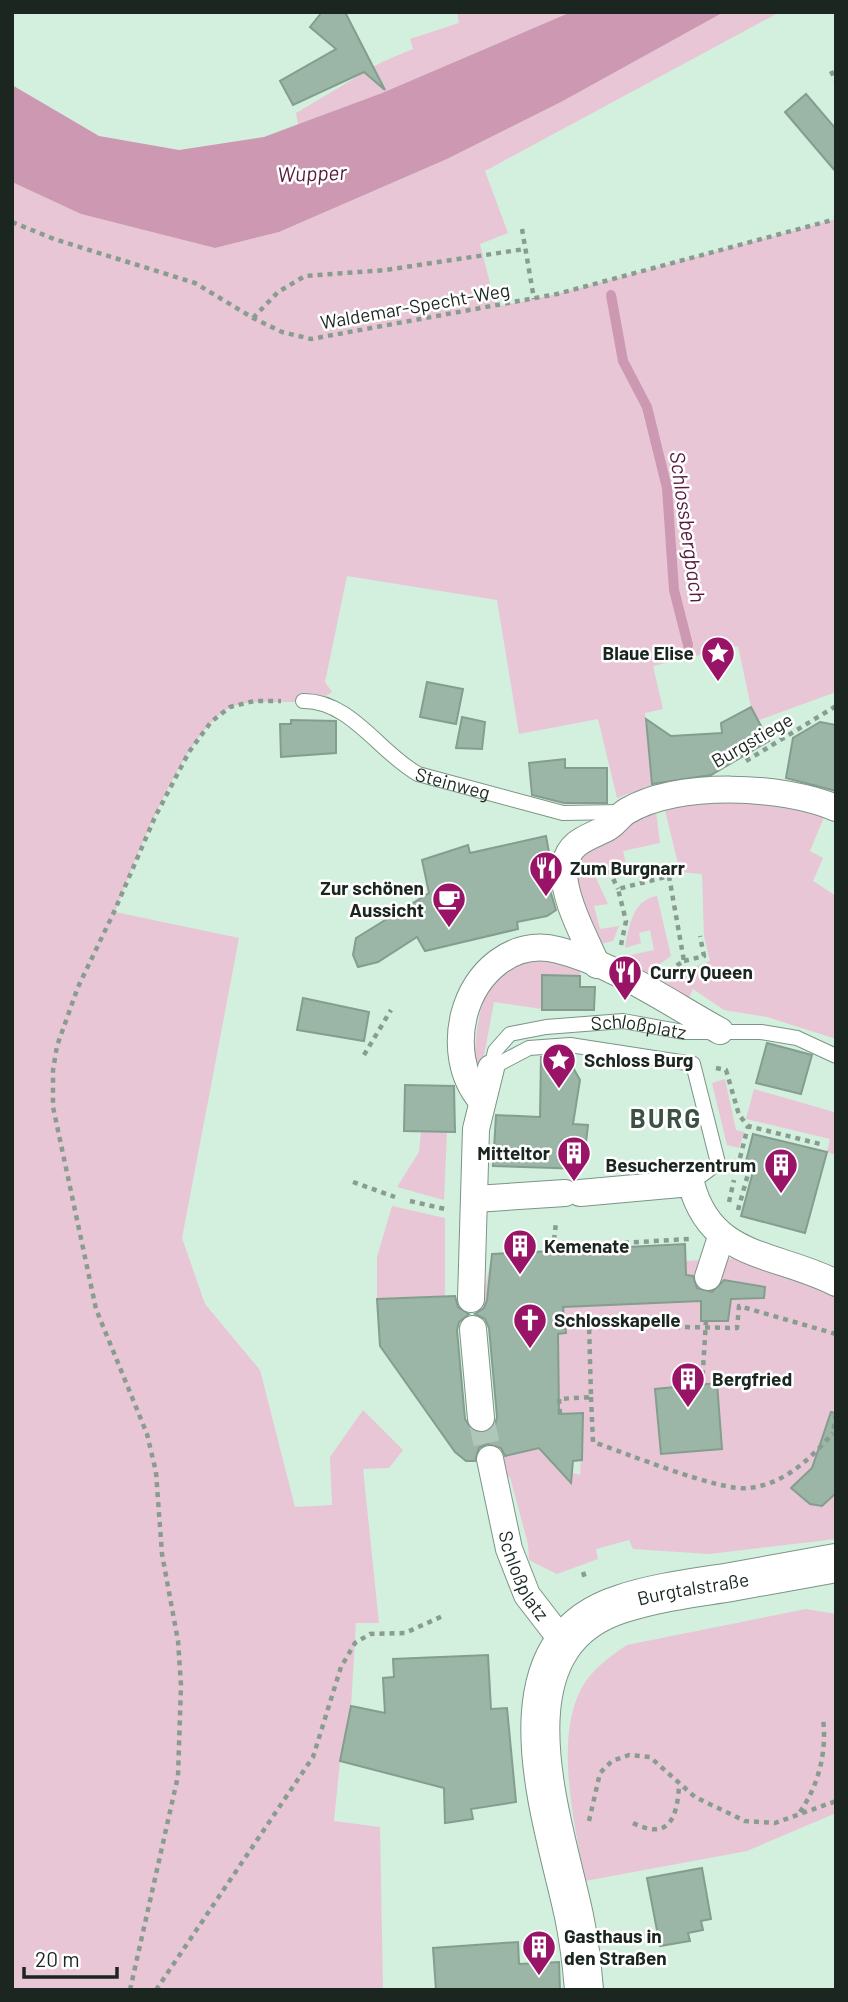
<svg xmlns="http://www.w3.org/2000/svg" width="848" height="2002" font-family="Barlow,sans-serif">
	<rect width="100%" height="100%" fill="#d3efde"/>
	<path fill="#e9c6d5" d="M457 12H571L382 93 298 125 296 113 382 62 413 49 410 39 459 23Z
		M724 12H780L485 171 508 233 480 244 496 307 557 294 836 219V692L759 720 751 707 738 646 653 666 663 709 645 713 652 785 617 798 598 719 519 734 497 600 347 576 325 682 332 692C304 711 266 695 234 706 186 723 133 865 115 912L239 938 182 1238 205 1304 260 1370 295 1507 332 1505 330 1457 363 1410 403 1450 389 1468 363 1469 379 1623H356L351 1706 340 1761 334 1821 380 1827 383 1990H12V182L81 214 215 248 279 232 447 159 561 102Z
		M718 798 827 810 810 851 823 858 813 881 836 896V1039L767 1017 724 1010 693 989 688 1000 658 986 666 978 710 961 704 936 702 874 680 872 664 806Z
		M656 811 660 843 623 851 627 869 617 866 595 876 608 904 594 906 600 929 619 926 613 941 597 945C589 922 575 896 576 871 576 847 636 822 656 811Z
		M657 896 671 956 640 978 630 973 626 956 654 950 650 930 639 933 641 943 625 948C629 927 632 900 657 896Z
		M538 959H557L580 970V976L542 975V1009L494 1002 482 1066 474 1063C478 1012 479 972 538 959Z
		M725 1079 736 1130 744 1132 739 1148 727 1145 712 1083Z
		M754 1089 834 1112 836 1106V1155L827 1152 830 1139 746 1119Z
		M421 1131 447 1132 444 1200 397 1187 419 1152Z
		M392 1206 445 1218V1297L377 1299V1257Z
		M685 1244 686 1261 740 1258 836 1294V1539L709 1554 633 1549 629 1540 596 1549 598 1559 557 1574 529 1560 528 1544 510 1477 505 1476 503 1456 539 1448 557 1468 580 1475 583 1414H545L505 1312 480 1313 492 1254Z
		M806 1609 836 1614V1813L747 1851 585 1881C575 1825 554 1742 581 1689 591 1670 609 1657 627 1645Z"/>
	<path fill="#cd98b1" d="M571 12H724L561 102 447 159 279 232 215 248 81 214 12 182V85L99 136 179 150 264 137 382 93Z"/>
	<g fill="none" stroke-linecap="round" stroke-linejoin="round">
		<path stroke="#cd98b1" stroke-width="10" d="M611 295 623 361 647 407 667 488 674 590 688 645"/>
	</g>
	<path fill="#9bb5a6" stroke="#849e8e" stroke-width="2" d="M322 12H345L385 90 364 72 293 105 280 81 336 49 310 27Z
		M806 94 836 129V172L785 112Z
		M427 682 463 689 456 724 420 717Z
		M751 707 769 741 711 775 652 784 646 719 671 736 722 733 721 723Z
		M462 717 485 722 482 749 456 748Z
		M291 720 336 721V753L281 757 280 724H291Z
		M820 722 836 725V791L786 778 793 738Z
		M565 759V768H607V803H564L532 795 529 763Z
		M546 836 550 858V890L556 910 547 916 517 922 518 929 425 951 417 937 378 962 358 967 353 955 356 938 429 893 422 860 468 845 470 853Z
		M542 975 580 976V987H595L594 1010H542Z
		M303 998 369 1012 364 1041 297 1030Z
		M767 1043 812 1055 801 1094 756 1083Z
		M557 1056 571 1064 580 1080 573 1124 588 1125 583 1169 493 1166 496 1115 540 1117 541 1057Z
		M405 1085 454 1086 455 1132 404 1131Z
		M753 1134 827 1152 805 1233 741 1216 754 1168 745 1165Z
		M685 1244 686 1275 693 1276 697 1288 712 1292 724 1280 765 1287 764 1298 731 1299 728 1321H701V1301L563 1307 566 1333 558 1334 559 1414 583 1413 582 1460 573 1461 571 1483 539 1448 505 1456 501 1448 487 1444 479 1448 475 1461H466L455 1452 380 1346 377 1299 455 1296 458 1307 469 1314 459 1322 457 1330 465 1419 474 1432 483 1434 495 1425 497 1417 489 1328 485 1319 475 1314 484 1308 487 1300 492 1254Z
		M717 1383 722 1449 661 1454 655 1389Z
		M831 1412 836 1413V1493L822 1506 810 1504 791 1488 812 1468Z
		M488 1655 491 1709 507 1708 516 1802 471 1809 473 1819 445 1823 444 1788 340 1761 351 1706 385 1713 383 1678 394 1677 393 1659Z
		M702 1868 711 1919 701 1921 703 1930 688 1933 690 1941 660 1946 647 1878Z
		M518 1942 519 1964 559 1962 560 1990H436L433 1948Z"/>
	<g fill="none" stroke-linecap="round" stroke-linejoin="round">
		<path stroke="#aec7b8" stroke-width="26" stroke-dasharray="26 13" stroke-linecap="butt" d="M481 1418 490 1459"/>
		<g stroke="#7b9586" stroke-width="16">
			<g id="service">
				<path id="s1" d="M303 701C350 700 380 753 418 774L563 813 621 812"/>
				<path id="s2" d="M491 1068 495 1051 510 1034 546 1027 623 1021 683 1032H761L797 1038 836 1056"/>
				<path d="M491 1068 529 1048 570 1045 693 1064 718 1163 691 1183"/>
			</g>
		</g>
		<g stroke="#7b9586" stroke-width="28">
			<g id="minor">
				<path d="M597 965C586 940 559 891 565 864 570 841 588 838 607 828 615 824 620 815 627 811 680 781 781 785 836 808"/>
				<path d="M481 1100C461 1077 457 1044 464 1015 475 973 512 938 558 950 612 963 671 1004 720 1031"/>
				<path d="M580 1193 691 1183C711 1260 775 1252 836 1283"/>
				<path d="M475 1199 565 1193"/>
				<path d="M708 1277 721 1237"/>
				<path d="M471 1299 476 1129 491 1068"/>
				<path d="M473 1329 481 1418"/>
				<path id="s3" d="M490 1459 509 1549 527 1595 564 1643"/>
			</g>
		</g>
		<g stroke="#7b9586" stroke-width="40">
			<g id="secondary">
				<path id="s4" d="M584 1990C582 1965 579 1940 574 1916 554 1821 489 1646 621 1604 657 1592 694 1588 731 1582 766 1576 801 1569 836 1563"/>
			</g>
		</g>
		<path stroke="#889d90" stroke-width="4.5" stroke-dasharray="5 5" stroke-linecap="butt" d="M831 71 836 81
			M12 222 54 239 195 283 253 318 282 332 311 339 557 294 836 219
			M522 229 534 299
			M253 318 278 292 305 276 386 270 525 249
			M746 761 836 706
			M609 870 618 889
			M621 945 626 921 618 889 669 876 684 961 671 969
			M684 961 704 956 700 936
			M364 1055 391 1010
			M716 1068 726 1070 739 1115 748 1126 824 1145
			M740 1158 748 1126
			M353 1182 395 1197
			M410 1201 445 1209
			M729 1202 734 1180
			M738 1210 748 1174
			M554 1247 689 1239
			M553 1250 556 1222
			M565 1325 737 1328 739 1306 836 1334
			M702 1385 706 1321
			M591 1397 593 1442C626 1453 720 1492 749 1488 785 1484 811 1458 833 1433
			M560 1414 559 1399 591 1397 589 1323
			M836 1414 833 1433 836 1435
			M583 1572 585 1578
			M800 1812C819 1784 827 1752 823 1718
			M589 1821 600 1773 612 1761 629 1755 650 1757 695 1797 745 1821 775 1823 836 1801
			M633 1823C669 1841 677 1818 679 1786
			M130 1990 178 1776 181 1685 178 1641 162 1554 156 1472 147 1434 96 1309 53 1107V1070L57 1046 78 987 114 912 155 817 189 752 211 722 230 707 254 701H281
			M156 1990 313 1757 341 1667 355 1643 370 1634 405 1633 445 1615"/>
		<use href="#service" stroke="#fff" stroke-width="14"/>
		<use href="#minor" stroke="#fff" stroke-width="26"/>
		<use href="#secondary" stroke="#fff" stroke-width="38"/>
	</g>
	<defs>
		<g id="sight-pin" transform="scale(1.75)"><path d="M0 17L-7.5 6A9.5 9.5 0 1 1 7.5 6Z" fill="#991367" stroke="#fff"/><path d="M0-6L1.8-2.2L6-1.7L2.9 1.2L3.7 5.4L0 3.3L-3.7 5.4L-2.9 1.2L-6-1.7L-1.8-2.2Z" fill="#fff"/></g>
		<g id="restaurant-pin" transform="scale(1.75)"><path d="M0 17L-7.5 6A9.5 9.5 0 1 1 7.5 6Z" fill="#991367" stroke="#fff"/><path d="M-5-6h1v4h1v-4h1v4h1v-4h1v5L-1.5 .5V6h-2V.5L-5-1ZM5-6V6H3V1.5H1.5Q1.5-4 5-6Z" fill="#fff"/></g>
		<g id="cafe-pin" transform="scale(1.75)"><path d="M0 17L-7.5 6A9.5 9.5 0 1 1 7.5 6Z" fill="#991367" stroke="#fff"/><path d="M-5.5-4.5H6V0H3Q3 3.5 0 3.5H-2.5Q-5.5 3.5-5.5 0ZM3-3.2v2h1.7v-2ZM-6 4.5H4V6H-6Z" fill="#fff"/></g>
		<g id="building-pin" transform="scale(1.75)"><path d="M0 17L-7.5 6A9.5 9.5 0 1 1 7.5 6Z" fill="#991367" stroke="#fff"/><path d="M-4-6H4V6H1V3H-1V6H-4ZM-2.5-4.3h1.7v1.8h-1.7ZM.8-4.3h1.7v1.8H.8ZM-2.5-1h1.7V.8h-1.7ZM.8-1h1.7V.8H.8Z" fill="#fff"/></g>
		<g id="church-pin" transform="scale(1.75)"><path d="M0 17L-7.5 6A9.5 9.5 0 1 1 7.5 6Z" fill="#991367" stroke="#fff"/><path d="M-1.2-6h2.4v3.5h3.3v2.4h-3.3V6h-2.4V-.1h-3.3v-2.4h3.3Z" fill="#fff"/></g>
	</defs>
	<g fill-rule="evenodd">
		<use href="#sight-pin" x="718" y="653"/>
		<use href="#restaurant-pin" x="546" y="868"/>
		<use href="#cafe-pin" x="449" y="899"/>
		<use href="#restaurant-pin" x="625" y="972"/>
		<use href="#sight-pin" x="559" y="1060"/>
		<use href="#building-pin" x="574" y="1153"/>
		<use href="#building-pin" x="781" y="1165"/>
		<use href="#building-pin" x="520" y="1246"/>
		<use href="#church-pin" x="530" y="1320"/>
		<use href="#building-pin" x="688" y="1379"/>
		<use href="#building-pin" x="539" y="1947"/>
	</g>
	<g text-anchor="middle" stroke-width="5" stroke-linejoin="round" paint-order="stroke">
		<g font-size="19" fill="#1b2620" stroke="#fff">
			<text transform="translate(415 306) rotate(-10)" y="7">Waldemar-Specht-Weg</text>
			<text transform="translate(752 740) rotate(-30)" y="7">Burgstiege</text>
			<text dy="7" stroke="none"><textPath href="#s1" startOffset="175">Steinweg</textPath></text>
			<text dy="7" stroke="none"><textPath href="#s2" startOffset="170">Schloßplatz</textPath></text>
			<text dy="7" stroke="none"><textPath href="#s3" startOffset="122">Schloßplatz</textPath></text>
			<text dy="7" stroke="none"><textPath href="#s4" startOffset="500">Burgtalstraße</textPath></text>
		</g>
		<g font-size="19" font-weight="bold" fill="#1b2620" stroke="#fff" text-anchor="start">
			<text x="694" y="660" text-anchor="end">Blaue Elise</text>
			<text x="570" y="875">Zum Burgnarr</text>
			<text x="424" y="895" text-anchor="end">Zur schönen<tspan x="424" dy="22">Aussicht</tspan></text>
			<text x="650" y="979">Curry Queen</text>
			<text x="584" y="1067">Schloss Burg</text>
			<text x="550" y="1160" text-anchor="end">Mitteltor</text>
			<text x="756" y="1172" text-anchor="end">Besucherzentrum</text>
			<text x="544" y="1253">Kemenate</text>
			<text x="554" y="1327">Schlosskapelle</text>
			<text x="712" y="1386">Bergfried</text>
			<text x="564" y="1943">Gasthaus in<tspan x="564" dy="22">den Straßen</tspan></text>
		</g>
		<g font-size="21" font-style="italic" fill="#591a3d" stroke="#fff">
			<text transform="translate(312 174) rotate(-2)" y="7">Wupper</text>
			<text transform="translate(687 527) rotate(82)" y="7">Schlossbergbach</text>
		</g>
		<g font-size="26" font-weight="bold" letter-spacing="2" fill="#3a5144" stroke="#fff">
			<text x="666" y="1128">BURG</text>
		</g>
	</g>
	<rect width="848" height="2002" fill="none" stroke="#1b2620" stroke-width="28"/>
	<path d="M24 1967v10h93v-10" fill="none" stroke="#1b2620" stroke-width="3.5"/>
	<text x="35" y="1967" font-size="21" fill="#1b2620" stroke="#ffffff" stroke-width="5" paint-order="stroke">20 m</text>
</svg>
